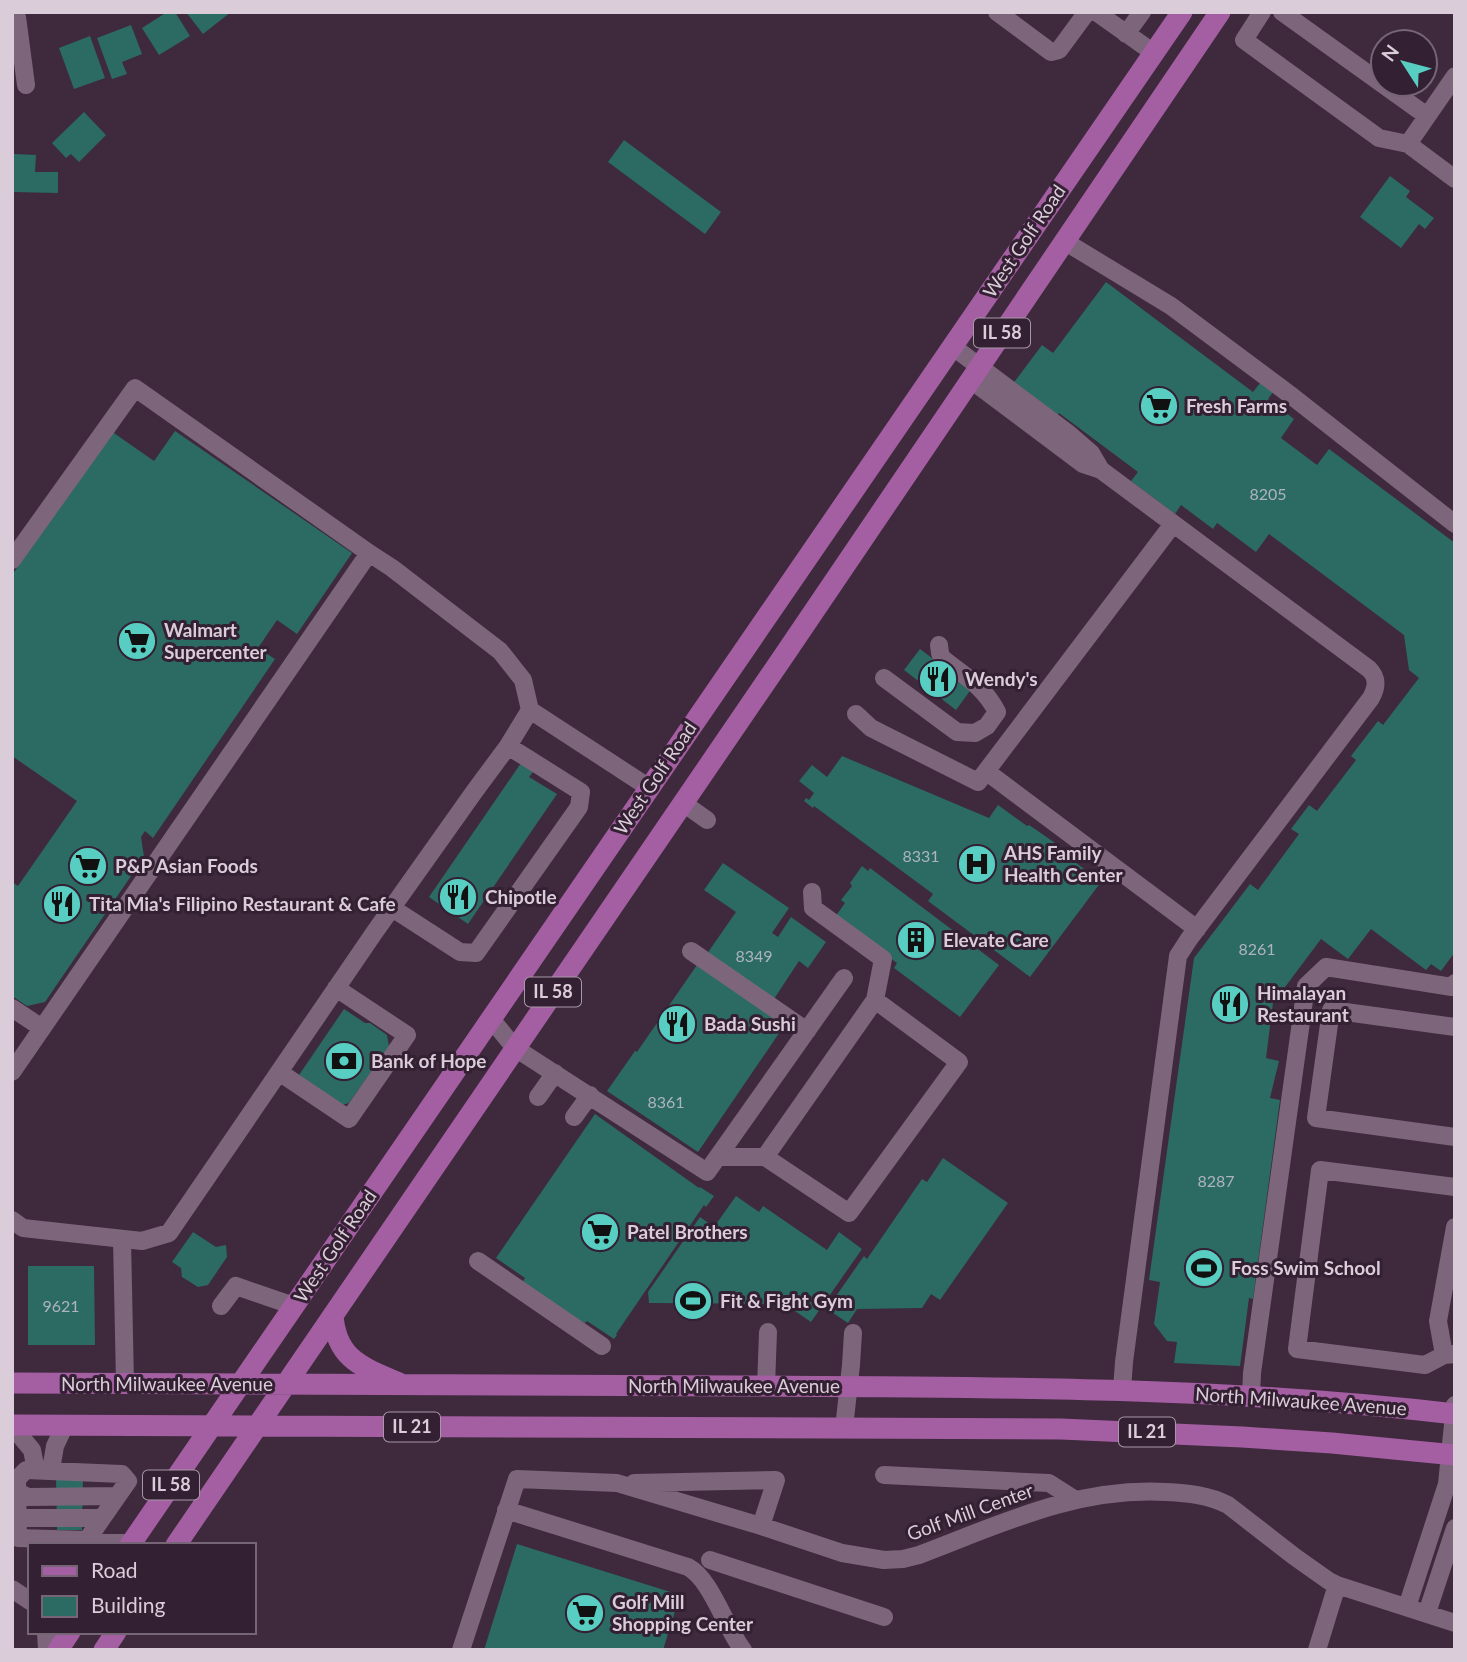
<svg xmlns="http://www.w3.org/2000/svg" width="1467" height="1662" font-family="Lato,sans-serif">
	<rect width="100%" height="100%" fill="#3e293d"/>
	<path fill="#2b6b64" d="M167 12H175L190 36 159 55 142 28Z
		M186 12H231L203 34Z
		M131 25 142 54 122 62 127 74 112 79 97 38Z
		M90 36 105 78 74 89 59 48Z
		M84 112 106 135 79 162 71 154 66 158 52 143Z
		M624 140 721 212 705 234 608 162Z
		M14 154 36 155 35 172H58V193L13 192Z
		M1390 176 1410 191 1406 197 1434 218 1425 229 1419 224 1401 248 1360 217Z
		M1106 282 1253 392 1260 383 1273 392 1268 399 1294 419 1281 438 1317 465 1329 449 1455 543V952L1441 971 1431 964 1426 970 1371 929 1348 959 1321 939 1279 995H1274L1266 1058 1279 1061 1270 1098 1280 1100 1253 1299 1249 1298 1240 1366 1174 1363 1177 1342 1167 1341 1154 1324 1160 1282 1149 1280 1194 958 1250 884 1258 890 1299 834 1291 829 1309 805 1317 811 1356 760 1351 756 1378 721 1383 725 1419 678 1409 670 1404 635 1269 534 1256 552 1217 523 1213 529 1181 505 1175 514 1131 481 1138 472 1059 413 1056 417 1012 385 1042 345 1053 353Z
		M111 431 154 461 175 431 352 553 297 634 277 620 258 648 275 659 153 838 145 831 141 837 144 857 45 1002 27 1006 12 996V882L18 886 77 801 12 756V575Z
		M920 649 972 688 956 710 904 670Z
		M842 756 989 818 998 805 1027 826 1029 825 1035 829 1078 859 1075 862 1101 882 1030 977 928 901 933 894 814 806 813 808 804 801 806 798 809 800 814 793 799 781 812 765 827 777Z
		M521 763 533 772 529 777 557 794 468 924 429 897Z
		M723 863 789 908 772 933 778 937 791 917 826 942 808 968 799 961 772 1002 704 958 736 912 704 890Z
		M862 866 868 871 870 868 999 965 960 1017 894 968 897 963 835 917 845 903 841 900 852 886 850 883Z
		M699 962 786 1023 698 1152 607 1091 635 1051 637 1052Z
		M344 1009 365 1023H370L387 1035 389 1046 349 1103 339 1106 299 1075Z
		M595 1114 699 1188 700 1187 714 1196 706 1207 704 1205 616 1334 617 1335 614 1339 587 1321 585 1323 560 1311 535 1293 523 1281 525 1278 496 1258Z
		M943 1158 1008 1203 940 1300 931 1294 922 1308 857 1309 848 1323 827 1309 864 1256 867 1259 922 1179 927 1182Z
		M736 1196 759 1212 763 1206 827 1250 839 1232 862 1249 811 1322 789 1307 791 1305 790 1304 649 1303 648 1292 700 1217 714 1227Z
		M193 1232 216 1247 226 1245 227 1257 208 1285 198 1287 182 1277 181 1268 172 1262Z
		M28 1266H94L95 1345H28Z
		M83 1477 82 1530H57L56 1478Z
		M517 1544 680 1595 663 1650H484Z"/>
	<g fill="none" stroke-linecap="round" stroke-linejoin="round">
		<path stroke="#7d657c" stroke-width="18" d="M997 12 1051 52 1059 50 1087 12
			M1096 12 1154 53
			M1262 12 1244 40 1379 138 1408 144 1455 179
			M1282 12 1427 116
			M17 17 26 85
			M1126 34 1142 12
			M1408 144 1455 76
			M1064 241 1171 306 1293 397 1455 524
			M952 346 1069 434 1091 453 1101 470
			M971 380 1083 464 1101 470 1369 669C1378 678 1377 687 1371 698L1189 939 1178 956 1124 1362 1122 1390
			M12 560 135 388 369 553
			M884 678 957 732 975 733 987 726 997 712C983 685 965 677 942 658L940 653 939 645
			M856 714 871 728 978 782 1173 524
			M987 772 1197 929
			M683 803 707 820
			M392 908 460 952 476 953 579 807 581 792 508 746
			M691 951 807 1031
			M12 1008 42 1028
			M491 1019 515 1048 707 1172 844 978
			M1455 1027 1331 1010 1316 1118 1455 1137
			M12 1072 369 553 392 568 500 651 523 680 530 710 648 787
			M279 1072 349 1119 407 1035 336 988
			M538 1097 555 1073
			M574 1117 590 1095
			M718 1157H765L849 1213 959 1062 875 1000
			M765 1157 875 1000 883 959 813 908 812 892
			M1455 1187 1320 1170 1297 1349 1425 1365 1444 1355 1455 1354
			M12 1220 23 1228 142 1241 169 1233 374 933 474 792 508 746 530 710
			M122 1239 125 1383
			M478 1261 602 1346
			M221 1306 236 1286 294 1306
			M1444 1355 1438 1321 1455 1227
			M766 1386 768 1332
			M1251 1396 1252 1373 1306 986 1326 967 1452 987 1455 983
			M12 1426 32 1450 36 1470
			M844 1428 851 1365 853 1333
			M26 1470 122 1474 128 1481 87 1540 18 1538 17 1479Z
			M51 1470 55 1446 65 1425
			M884 1475 1049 1483 1074 1499
			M634 1483 776 1480 761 1526
			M17 1492 28 1497 117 1496
			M506 1510 688 1567C711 1579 725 1627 743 1650
			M18 1514 24 1518H102
			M87 1540 102 1543H131
			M710 1560 884 1617
			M12 1589 30 1601
			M1407 1607 1447 1484 1455 1405
			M1427 1613 1455 1528
			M46 1632 47 1650
			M461 1650 517 1479 617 1483 761 1526 842 1553 884 1560 903 1559 919 1555C1001 1524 1076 1487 1166 1492 1188 1493 1208 1495 1228 1505L1295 1557 1329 1581 1337 1585 1455 1623
			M1317 1650 1337 1585"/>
		<path stroke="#a45ea2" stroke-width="21" d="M333 1315C336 1359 362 1367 399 1383
			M12 1383C254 1384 496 1385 738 1386 977 1387 1217 1386 1455 1414
			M12 1425 1061 1429 1242 1437 1332 1443 1455 1455
			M130 1545 1182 12
			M176 1545 785 654 1220 12
			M58 1650 70 1632
			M104 1650 116 1632"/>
	</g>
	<defs>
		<g id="supermarket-disc" transform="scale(2.0125)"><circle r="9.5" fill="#57cec1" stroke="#342033"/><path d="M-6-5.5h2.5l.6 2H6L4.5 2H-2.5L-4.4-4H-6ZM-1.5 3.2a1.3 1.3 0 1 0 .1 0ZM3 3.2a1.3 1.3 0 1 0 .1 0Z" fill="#111"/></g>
		<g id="restaurant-disc" transform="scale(2.0125)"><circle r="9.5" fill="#57cec1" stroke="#342033"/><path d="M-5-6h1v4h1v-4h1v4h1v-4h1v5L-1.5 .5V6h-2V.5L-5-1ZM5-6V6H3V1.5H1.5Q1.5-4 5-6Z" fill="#111"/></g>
		<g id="hospital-disc" transform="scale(2.0125)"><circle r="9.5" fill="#57cec1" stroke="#342033"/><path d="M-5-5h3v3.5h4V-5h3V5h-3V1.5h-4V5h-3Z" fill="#111"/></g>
		<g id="building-disc" transform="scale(2.0125)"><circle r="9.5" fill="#57cec1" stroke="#342033"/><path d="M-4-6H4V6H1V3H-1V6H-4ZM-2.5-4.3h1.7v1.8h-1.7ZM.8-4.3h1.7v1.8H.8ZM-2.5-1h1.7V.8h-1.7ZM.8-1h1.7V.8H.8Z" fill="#111"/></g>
		<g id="bank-disc" transform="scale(2.0125)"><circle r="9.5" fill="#57cec1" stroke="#342033"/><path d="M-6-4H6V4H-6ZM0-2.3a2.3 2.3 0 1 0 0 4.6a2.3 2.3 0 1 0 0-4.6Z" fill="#111"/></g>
		<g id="stadium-disc" transform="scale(2.0125)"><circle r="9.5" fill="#57cec1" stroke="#342033"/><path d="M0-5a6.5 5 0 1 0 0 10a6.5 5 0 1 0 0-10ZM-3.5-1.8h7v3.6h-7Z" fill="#111"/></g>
	</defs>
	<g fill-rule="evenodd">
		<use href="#supermarket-disc" x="1159" y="406"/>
		<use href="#supermarket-disc" x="137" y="641"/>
		<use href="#restaurant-disc" x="938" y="679"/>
		<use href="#hospital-disc" x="977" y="864"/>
		<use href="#supermarket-disc" x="88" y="866"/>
		<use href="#restaurant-disc" x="458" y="897"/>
		<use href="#restaurant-disc" x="62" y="904"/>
		<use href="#building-disc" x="916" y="940"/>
		<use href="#restaurant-disc" x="1230" y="1004"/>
		<use href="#restaurant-disc" x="677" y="1024"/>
		<use href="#bank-disc" x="344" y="1061"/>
		<use href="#supermarket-disc" x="600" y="1232"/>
		<use href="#stadium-disc" x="1204" y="1268"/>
		<use href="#stadium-disc" x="693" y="1301"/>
		<use href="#supermarket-disc" x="585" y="1613"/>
	</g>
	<g text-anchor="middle" stroke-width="6" stroke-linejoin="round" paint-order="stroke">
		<g font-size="16" fill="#aeb4bc">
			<text x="1268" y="500">8205</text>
			<text x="921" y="862">8331</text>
			<text x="1257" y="955">8261</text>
			<text x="754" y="962">8349</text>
			<text x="666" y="1108">8361</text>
			<text x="1216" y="1187">8287</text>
			<text x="61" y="1312">9621</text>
		</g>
		<g fill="#342033" stroke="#a898a7" stroke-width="2">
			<rect x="974" y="318.5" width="56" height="29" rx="5"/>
			<rect x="525" y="977.5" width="56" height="29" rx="5"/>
			<rect x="384" y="1412.5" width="56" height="29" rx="5"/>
			<rect x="1119" y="1417.5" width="56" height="29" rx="5"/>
			<rect x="143" y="1470.5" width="56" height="29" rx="5"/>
		</g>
		<g font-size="18" font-weight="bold" fill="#daccd9">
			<text x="1002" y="339">IL 58</text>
			<text x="553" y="998">IL 58</text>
			<text x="412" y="1433">IL 21</text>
			<text x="1147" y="1438">IL 21</text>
			<text x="171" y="1491">IL 58</text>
		</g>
		<g font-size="19" fill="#daccd9" stroke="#342033">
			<text transform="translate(1024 241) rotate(-56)" y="7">West Golf Road</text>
			<text transform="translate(655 778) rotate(-56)" y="7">West Golf Road</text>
			<text transform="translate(335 1246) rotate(-56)" y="7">West Golf Road</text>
			<text x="167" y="1391">North Milwaukee Avenue</text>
			<text x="734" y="1393">North Milwaukee Avenue</text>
			<text transform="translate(1301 1401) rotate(4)" y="7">North Milwaukee Avenue</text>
			<text transform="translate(970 1512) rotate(-20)" y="7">Golf Mill Center</text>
		</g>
		<g font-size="19" font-weight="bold" fill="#daccd9" stroke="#342033" text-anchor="start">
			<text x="1186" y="413">Fresh Farms</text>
			<text x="164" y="637">Walmart<tspan x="164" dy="22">Supercenter</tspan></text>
			<text x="965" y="686">Wendy's</text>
			<text x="1004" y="860">AHS Family<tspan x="1004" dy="22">Health Center</tspan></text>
			<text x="115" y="873">P&amp;P Asian Foods</text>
			<text x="485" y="904">Chipotle</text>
			<text x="89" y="911">Tita Mia's Filipino Restaurant &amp; Cafe</text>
			<text x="943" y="947">Elevate Care</text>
			<text x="1257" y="1000">Himalayan<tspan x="1257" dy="22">Restaurant</tspan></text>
			<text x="704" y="1031">Bada Sushi</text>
			<text x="371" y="1068">Bank of Hope</text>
			<text x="627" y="1239">Patel Brothers</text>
			<text x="1231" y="1275">Foss Swim School</text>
			<text x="720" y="1308">Fit &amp; Fight Gym</text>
			<text x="612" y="1609">Golf Mill<tspan x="612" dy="22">Shopping Center</tspan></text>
		</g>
	</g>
	<rect width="1467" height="1662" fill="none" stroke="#daccd9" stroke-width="28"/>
	<rect x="28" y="1543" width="228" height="91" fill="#342033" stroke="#766575" stroke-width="2"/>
	<rect x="42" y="1566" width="35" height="10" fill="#a45ea2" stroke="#766575" stroke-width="2"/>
	<text x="91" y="1578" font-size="21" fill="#daccd9">Road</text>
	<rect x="42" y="1596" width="35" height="21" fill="#2b6b64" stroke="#766575" stroke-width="2"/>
	<text x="91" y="1613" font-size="21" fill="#daccd9">Building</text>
	<g transform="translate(1404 63) rotate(306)"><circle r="33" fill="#342033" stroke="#766575" stroke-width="2"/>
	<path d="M0-5L12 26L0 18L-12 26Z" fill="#57cec1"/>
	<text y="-10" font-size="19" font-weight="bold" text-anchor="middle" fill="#daccd9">N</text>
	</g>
</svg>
